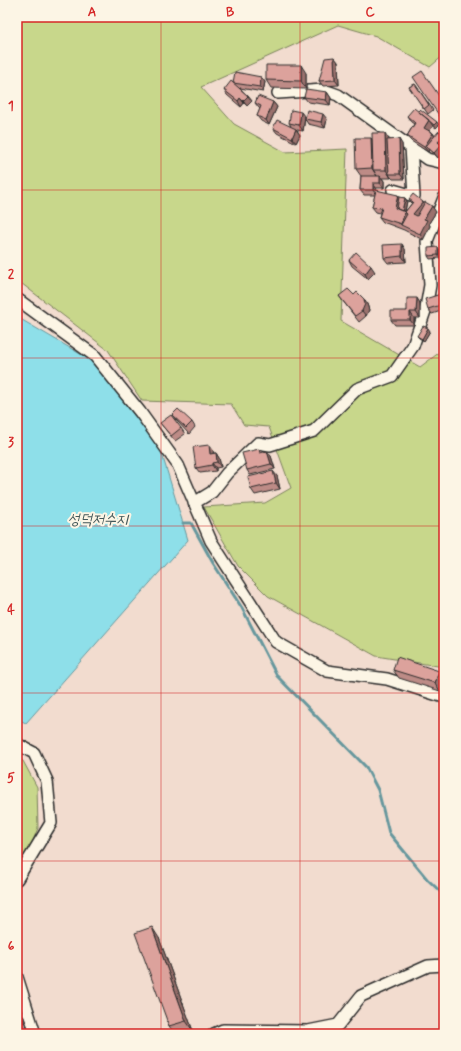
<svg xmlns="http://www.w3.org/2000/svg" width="461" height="1051" font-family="Mynerve,'Poor Story',sans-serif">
	<rect width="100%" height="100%" fill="#f2dccf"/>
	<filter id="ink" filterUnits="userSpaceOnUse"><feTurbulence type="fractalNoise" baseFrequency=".025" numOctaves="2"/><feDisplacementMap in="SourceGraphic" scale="8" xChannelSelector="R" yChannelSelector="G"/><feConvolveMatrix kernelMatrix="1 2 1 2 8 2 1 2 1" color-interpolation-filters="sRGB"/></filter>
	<g filter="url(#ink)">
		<path fill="#c8d78b" stroke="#7a815b" d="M17 17H444V55L430 67 376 36 338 25 201 87 234 124 285 152 347 149 341 321 420 367 444 349V667L376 656 268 596 238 566 204 507 265 503 291 488 269 427 244 425 231 404 142 401 108 350 17 280Z
			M17 757 23 761 37 787 38 828 17 881Z"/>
		<path fill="#8edfe9" stroke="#66979d" d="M17 317 94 362 161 451 188 540 26 723 17 719Z"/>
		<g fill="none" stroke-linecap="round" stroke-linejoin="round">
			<path stroke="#66979d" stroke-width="3" d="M183 523H191L213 563 242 608 277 676 366 767 378 790 389 833 427 879 444 895"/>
			<g stroke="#2b2b2b" stroke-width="14">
				<path id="minor" d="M278 93 324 90 338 95 427 159 444 163
					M393 190 414 196 411 147
					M17 299 95 356 140 412 178 465 211 541 276 642 327 671 387 679 444 697
					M194 503 212 492 227 473 258 443 270 445 314 431 357 389 392 376 413 346 426 308 430 285 427 241 444 198
					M17 744 34 753 47 781 51 823 17 879
					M17 977 35 1034
					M214 1034 223 1030 308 1031 338 1025 361 996 428 966 444 965"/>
			</g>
			<use href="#minor" stroke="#fcf5e5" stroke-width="11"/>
		</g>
		<path fill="#bd8b86" stroke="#2b2b2b" d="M334 57 338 62 339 85 323 86 319 81Z
			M306 73V89L271 88 266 80Z
			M261 77 265 82 263 92 240 88 252 101 247 106 244 103 241 107 227 95 224 90 233 83Z
			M415 84 433 110 428 114 409 87Z
			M327 92 331 98 330 105 308 102 304 97Z
			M273 102 277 107 269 125 261 121 257 116 260 109 259 108 255 103Z
			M418 111 439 125 436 128 432 125 429 131 433 133 444 150V151L438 158 429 150 428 152 411 141 407 136 414 124 411 122 407 116Z
			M305 117 327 119 325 128 308 124 305 119 303 131 297 130 300 135 296 143 277 133 273 128 291 126 289 123Z
			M389 139 402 144 404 179H393L391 177V178H382L384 181V188H376V190L399 197 405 198 407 201 405 212 412 203 409 199 424 204 436 212 429 223 430 226 423 240 404 230 383 222 379 217 380 213 376 212 372 207 375 195H364L360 190 361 176 356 169 372 140Z
			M405 249 406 262 388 263 384 258Z
			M440 250V258L430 259 428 256Z
			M349 260 375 272 368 279 352 266Z
			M444 293V310L432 314 428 309Z
			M354 295 367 304 369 310 366 316 359 322 339 296Z
			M420 303V318H414V325H395L391 320Z
			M430 331 424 341 419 338 417 336Z
			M172 415 192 422 195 427 189 434 176 420Z
			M160 423 181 428 185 434 175 441Z
			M259 449 262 452 271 456 275 469 250 475 247 470Z
			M213 450V453H216L219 458 221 467 216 468V471L200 473 196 468Z
			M277 476 280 489 255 495 251 489Z
			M393 670 444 678V681L440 691 399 678Z
			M159 938 193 1031 184 1034H175L169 1026Z
			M19 1010 23 1015 28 1028 18 1031 17 1029V1011Z"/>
		<path fill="#9a716d" stroke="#2b2b2b" d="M334 57 338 62 339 85 335 80Z
			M301 65 306 73V89L301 81Z
			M261 77 265 82 263 92 260 87Z
			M327 92 331 98 330 105 326 100Z
			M248 96 252 101 247 106 243 101Z
			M240 98 244 103 241 107 238 101Z
			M273 102 277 107 269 125 266 120Z
			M301 112 305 117 303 131 299 125Z
			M323 114 327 119 325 128 321 122Z
			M429 120 433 126 428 133 424 128Z
			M437 122 439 125 436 128 434 125Z
			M296 129 300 135 296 143 292 138Z
			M385 133 390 141 389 174 391 178 386 170Z
			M433 133 436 139 426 146 429 150 428 152 424 147Z
			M444 135V145L442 147 444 150V151L438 158 434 153 438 142Z
			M371 138 376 146 373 170 377 176 372 168Z
			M399 139 402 144 404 179 400 174Z
			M380 176 384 181V188L380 183Z
			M373 183 376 188V195L373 190Z
			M398 195 401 200 399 212 395 208Z
			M405 198 407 201 404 215 405 212 409 218 401 225V224L402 213Z
			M423 202 426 207 417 219 413 214Z
			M432 206 436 212 429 223 430 226 423 240 420 234 424 219Z
			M402 244 405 249 406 262 402 256Z
			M438 247 440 250V258L438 255Z
			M371 266 375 272 368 279 365 274Z
			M417 298 420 303V318L416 312Z
			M364 299 367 304 369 310 366 316 362 311Z
			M410 312 414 318V325L410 320Z
			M428 328 430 331 424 341 422 339Z
			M209 445 213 450 214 459 210 454Z
			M267 451 271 456 275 469 271 464Z
			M216 453 219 458 221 467 217 462Z
			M212 463 216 468V471L212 465Z
			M273 471 277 476 280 489 276 483Z
			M439 671 444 678V681L440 691 435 683Z
			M152 927 159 938 193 1031 186 1021Z
			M19 1010 23 1015 28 1028 24 1022Z"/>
		<path fill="#dca29c" stroke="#2b2b2b" d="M334 57 335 80 319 81 325 58Z
			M266 65H301V81L266 80Z
			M422 71 444 103V120L443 121 413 77Z
			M235 72 261 77 260 87 233 83Z
			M231 81 248 96 243 101 240 98 238 101 224 90Z
			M415 84 429 105 424 109 409 87Z
			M306 89 327 92 326 100 304 97Z
			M258 96 273 102 266 120 257 116 261 106 255 103Z
			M414 108 429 120 424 128 433 133 424 147 407 136 415 123 407 116Z
			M420 109 437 122 434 125 418 111Z
			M291 110 301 112 299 125 289 123Z
			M307 110 323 114 321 122 305 119Z
			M277 120 296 129 292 138 273 128Z
			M439 131 444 135 438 142 441 145 434 153 426 146Z
			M372 133H385L386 170H373Z
			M355 138H371L372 168 356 169Z
			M399 139 400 174H389L387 140Z
			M361 176H380V183H373V190H360Z
			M376 190 398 195 395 208 405 212 413 202 409 199 413 194 423 202 413 214 417 216 425 202 432 206 424 219 427 220 420 234 401 225 407 214 405 212 401 224 379 217 382 208 372 207Z
			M399 197 405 198 402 211 397 209Z
			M402 244V256L384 258 383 245Z
			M438 247V255L428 256V248Z
			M356 252 371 266 365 274 349 260Z
			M348 289 354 295 357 292 364 299 365 304 362 311 355 316 339 296Z
			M444 293V304L428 309 425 299Z
			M407 298H417L416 312H410V320H391V311H407Z
			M423 326 428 328 422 339 417 336Z
			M178 409 192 422 186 428 172 415Z
			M171 415 181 428 171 436 160 423Z
			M209 445 210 454 216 453 217 462 212 463V465L196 468 193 447Z
			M259 449 260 453 267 451 271 464 247 470 242 453Z
			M273 471 276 483 251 489 248 477Z
			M397 657 439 671 435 683 393 670Z
			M152 927 186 1021 169 1026 135 933Z
			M19 1010 24 1022 17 1025V1011Z"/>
	</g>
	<path fill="none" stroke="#d62828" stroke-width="1" stroke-opacity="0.55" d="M161 17V1034M300 17V1034M17 190H444M17 358H444M17 526H444M17 693H444M17 861H444"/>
	<g text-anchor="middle" stroke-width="4" stroke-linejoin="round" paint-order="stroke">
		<g font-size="15" font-style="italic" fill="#44585a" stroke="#fcf5e5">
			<text x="98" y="524">성덕저수지</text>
		</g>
	</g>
	<rect width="461" height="1051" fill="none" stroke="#fcf5e5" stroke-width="44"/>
	<rect x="22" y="22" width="417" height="1007" fill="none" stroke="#d62828" stroke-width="1.5"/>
	<g font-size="13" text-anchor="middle" font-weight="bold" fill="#d62828">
		<text x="92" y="16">A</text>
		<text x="230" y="16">B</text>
		<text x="370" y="16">C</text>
		<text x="11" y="110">1</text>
		<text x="11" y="278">2</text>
		<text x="11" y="446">3</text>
		<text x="11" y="614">4</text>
		<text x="11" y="782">5</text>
		<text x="11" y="950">6</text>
	</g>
</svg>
